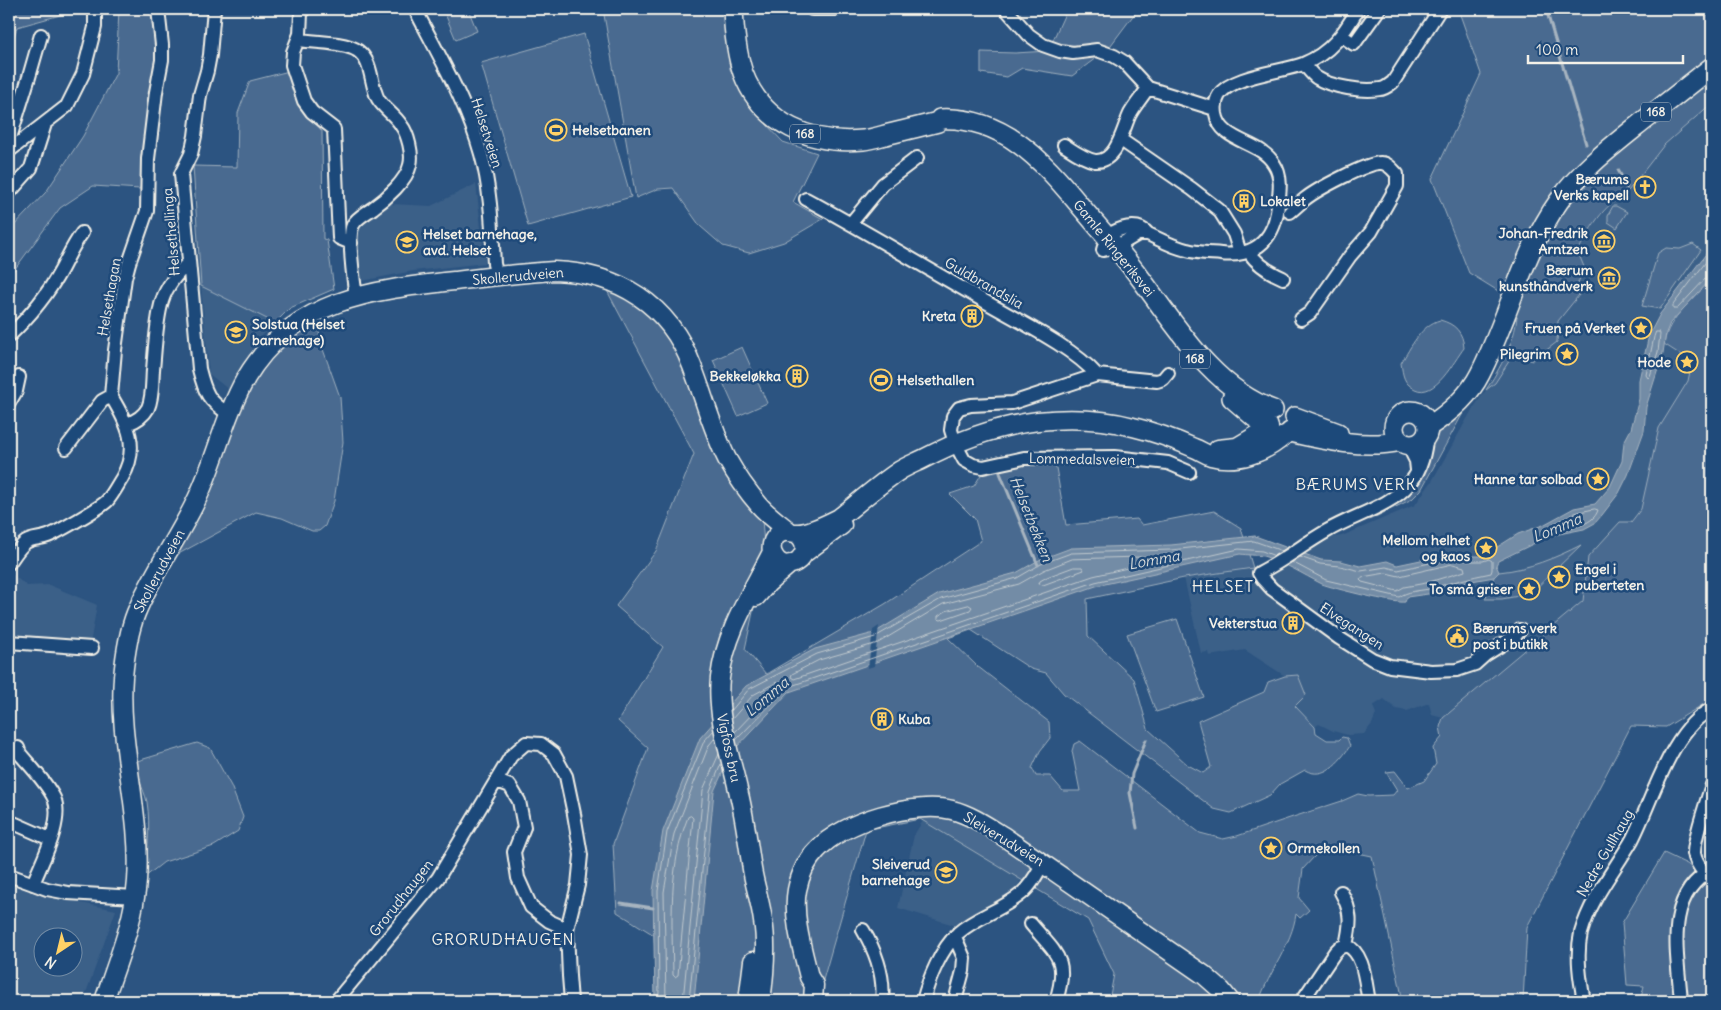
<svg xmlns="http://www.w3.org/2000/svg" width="1721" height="1010" font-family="Delius,sans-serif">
	<rect width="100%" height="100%" fill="#2c5481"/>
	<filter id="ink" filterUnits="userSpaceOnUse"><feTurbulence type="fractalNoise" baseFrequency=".02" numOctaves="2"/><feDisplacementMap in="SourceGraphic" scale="10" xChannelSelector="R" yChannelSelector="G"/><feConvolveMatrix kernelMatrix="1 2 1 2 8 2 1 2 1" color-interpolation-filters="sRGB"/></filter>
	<g filter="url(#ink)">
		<path fill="#3b6088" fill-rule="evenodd" d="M1712 103V246L1660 314 1649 334 1692 362 1688 381 1659 428 1641 509 1631 522 1588 557 1583 601 1443 718 1432 715 1429 703 1407 711 1396 709 1384 699 1373 706 1376 714 1372 724 1364 734 1348 735 1333 731 1319 724 1315 727 1295 706 1298 675 1285 676 1245 650 1209 656 1208 652 1201 653 1184 578 1260 567 1332 535 1334 537 1342 536 1415 505 1432 481 1472 410 1486 390 1495 383 1515 352 1556 342 1558 321 1579 295 1578 283 1584 267 1578 252 1585 235 1616 198 1625 195 1664 145Z
			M476 184 485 263 413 271 346 284 345 240 370 217 391 204 431 206Z
			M201 286 275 323 257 341 228 389 209 374Z
			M9 572 27 586 49 585 97 605 90 644 9 637Z
			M926 816 1025 870 1017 888 994 904 954 925 898 908 914 835Z
			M9 883 32 893 116 910 83 1001H9ZM42 938H72V968H42Z"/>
		<path fill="#496b90" stroke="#9eaebc" d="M9 9H82L17 27 9 53Z
			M119 9H152L158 43 140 189 93 186 60 208 9 277V231L46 192 83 136 116 73Z
			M443 9H468L477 31 456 40Z
			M603 9H724L730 69 752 109 783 142 817 153 793 202 823 219 784 242 749 253 723 246 700 226 673 188 658 189 636 198Z
			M1067 9H1138L1108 49 1072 76 1022 68 1007 77 981 73V52L1015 53 1048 51Z
			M1458 9H1712V62L1538 224 1503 294 1469 273 1432 179 1481 74Z
			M584 34 631 197 528 226 481 63Z
			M289 71 300 106 322 131 323 239 327 240 334 289 290 308 275 323 201 286 193 166 237 167 238 113 250 81Z
			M1712 78V103L1664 145 1625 195C1606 201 1586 234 1578 252L1584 267 1578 283 1579 295 1558 321 1557 342 1532 361 1515 352 1495 383 1486 390C1500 368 1515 342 1517 316L1493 365 1469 402 1421 490 1412 499 1369 520 1366 518C1387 509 1416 497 1424 474 1431 453 1427 442 1443 423L1548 232 1569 203 1606 164 1630 143Z
			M1613 206H1616L1627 212 1617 228 1608 222V215Z
			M1693 244 1701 250 1660 309 1642 306 1658 253 1666 248 1680 249Z
			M1712 278V699L1666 727 1631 726 1527 927 1523 1001H1403L1372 856 1324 846 1303 869 1299 898 1309 910 1300 918 1296 914C1292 944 1269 972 1259 1001H1109L1114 974 1088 920 920 819 866 830 817 1001H658L654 935 617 912 613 844 648 748 618 721 663 647 616 606 656 551 694 454 604 285 644 299 683 345 736 473 761 507 765 557 745 649 766 674 885 604 981 541 975 519 950 494 974 486 984 470 1024 463 1055 462 1066 525 1137 519 1142 525 1214 511 1241 528 1253 568 1184 578 1087 599 1088 636 1134 679 1148 729 1188 765 1203 773 1211 767 1198 721 1264 692 1268 682 1285 676 1298 675 1306 695 1295 706 1315 727 1316 733 1327 740H1339L1342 737 1347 738 1350 746C1340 761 1324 781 1305 770L1280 784 1270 795 1231 813 1214 809 1064 694 1046 673 1031 669 971 630 948 638 977 666 1049 722 1050 738 1040 751 1032 768 1036 776H1050L1063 791H1080L1072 751 1074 744 1080 741 1200 833 1223 839 1237 836 1290 818 1342 801 1358 794 1368 796 1393 795 1397 790 1386 772 1395 771 1408 788 1424 781 1436 764 1433 748 1442 737 1440 727 1443 718 1583 601 1588 557 1620 522H1631L1641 509 1659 428 1688 381 1692 362 1664 344C1668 316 1695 300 1712 278Z
			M318 320 320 341 340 397 343 442 334 501 325 526 319 531H312L282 518 256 512 171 558 239 408 254 378 278 349Z
			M1440 320C1455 324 1463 332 1464 348 1454 361 1435 399 1415 389 1403 383 1403 375 1401 363 1411 347 1421 325 1440 320Z
			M742 347 767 403 738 416 713 360Z
			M1581 545 1530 594 1502 599H1485L1494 577 1499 572C1529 569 1555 558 1581 545Z
			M1177 619 1204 697 1156 712 1127 634Z
			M197 743 210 748 231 786 243 817 238 831 214 846 164 862 145 877C147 852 151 827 147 802 144 788 134 775 137 761Z
			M1664 853 1687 864 1712 884V1001H1640L1644 986 1627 985 1622 923Z"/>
		<path fill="#738ca6" stroke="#a7b4c0" d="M1712 246V278L1670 323 1666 333 1663 353 1646 407 1644 431 1628 475 1619 493 1602 515 1595 523 1584 529 1554 535 1537 542 1498 561 1496 565 1499 572 1494 577 1472 581 1428 594 1407 597 1405 602C1396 604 1332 588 1322 584 1302 574 1284 562 1263 556 1255 555 1247 555 1240 554L1096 586 789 692 732 752 714 791 694 1001H655L653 891 663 831 700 738 746 686 815 649 874 633 939 594 1016 573 1039 560 1071 548 1171 545 1255 536 1321 560 1341 561 1360 566 1387 561 1397 565 1454 553 1468 556H1483L1518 534 1543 525 1574 508 1595 504 1610 487 1622 461 1624 442 1631 429 1639 399V380L1649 335 1660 314Z"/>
		<path fill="#2c5481" d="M879 626 874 666 868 668 873 630Z"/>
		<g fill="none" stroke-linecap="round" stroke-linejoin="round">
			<path stroke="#c0c9ce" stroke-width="1" d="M1712 254 1673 305V309H1677L1707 277 1712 276
				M1656 332H1659L1660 334 1658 352 1650 376 1648 378 1646 375 1654 337Z
				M1595 509 1598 510C1593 527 1567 528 1553 531L1550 529 1551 526 1575 513Z
				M1152 557 1154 559 1153 562 1093 576 794 679 791 677 792 674 819 660 878 643 943 604 1019 584 1044 570 1072 559Z
				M1292 562 1326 580 1399 597C1408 591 1418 591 1429 589 1450 583 1470 577 1491 573L1492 570V561L1489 559 1483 561H1468L1453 558 1398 570 1386 567 1361 571 1340 566 1320 564 1300 557
				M1453 564 1464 567 1465 571 1426 583 1404 587 1397 591 1362 582 1360 580 1362 577 1386 573 1399 576Z
				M1074 567H1082L1084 570 1043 585 1039 584 1040 581 1047 577Z
				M969 605 972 607 970 610 941 620 938 619V616L946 611Z
				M731 711 749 689 817 654 875 637 941 599 1017 578 1041 564 1071 553 1171 550 1254 541 1282 551
				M732 719 753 695 777 682 780 683 779 686 734 733
				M736 740 788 687 1095 582 1239 549 1262 551 1275 556
				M691 816 693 818 678 975 675 977 673 975C672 922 668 867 688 817Z
				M659 1001 658 891 667 832 704 741 714 730
				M666 1001 664 892 674 834 709 745 715 738
				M683 1001 703 790 719 754
				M689 1001 710 791 721 764"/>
			<path stroke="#a7b4c0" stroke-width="3" d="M1546 9 1586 144
				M1618 170 1627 186 1622 199
				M1000 473 1038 565
				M1137 828 1130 793 1132 774 1146 740
				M621 903 653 908"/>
			<g stroke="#f4f1e8" stroke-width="16">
				<path id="street" d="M214 9 210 55 207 71 200 95 195 136 191 154 181 174 199 369C205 393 208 401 229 414
					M304 9 301 13 300 34 293 52 292 65 304 101 312 112 334 129 339 238 351 243
					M415 9C439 56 467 103 481 154 491 190 492 228 494 264L497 276
					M812 9H836
					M1006 9 1029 35 1043 45 1060 51 1073 53 1097 50 1114 56 1124 62 1148 88 1215 109
					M1342 36 1354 44 1379 9
					M298 40C314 42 346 42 358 51 373 62 370 84 378 99 384 109 395 115 401 125 408 134 413 154 410 165 407 180 386 199 373 208 367 213 357 217 353 225 347 237 354 283 356 297
					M1304 64C1308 69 1312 75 1317 78 1331 87 1364 92 1380 89 1385 89 1389 85 1393 82L1440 9
					M1121 140 1192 189 1219 210 1234 234 1240 253
					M9 141 29 77 41 35
					M1064 145C1073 151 1084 159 1095 161 1117 163 1123 128 1130 114 1135 105 1142 97 1148 88
					M9 151 67 106 83 74 95 27V13
					M9 193 31 168 45 124
					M806 199C867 232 926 268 986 302 1020 322 1071 346 1097 375
					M1290 212C1295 208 1300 203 1305 199 1316 190 1368 162 1381 163 1388 163 1393 170 1397 174V186L1371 232 1350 256 1310 313 1301 319
					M851 223 883 184 917 158
					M1148 234H1138L1116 247 1103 250 1107 236C1118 229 1137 221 1148 234 1161 240 1173 247 1187 250 1197 253 1210 253 1221 254 1235 256 1252 253 1263 242 1273 232 1277 218 1278 204 1280 191 1282 176 1274 164 1260 140 1221 143 1216 114 1215 107 1215 101 1219 95 1231 76 1282 72 1303 64 1331 53 1344 33 1358 9
					M1249 252C1257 264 1269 272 1283 278
					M9 336C29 317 48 294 61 270 68 257 73 245 82 233
					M1168 373 1163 379 1157 381 1097 375 1012 403 971 405 959 408 953 416 951 430 955 443 964 460 973 465 983 467 1024 458 1115 457 1168 463 1189 472
					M111 396 115 350 125 278 129 263 147 211 148 159 156 92 162 60V45L158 9
					M9 403 16 391 19 377
					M127 424C136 421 143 417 148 408 153 397 152 382 153 370 155 349 156 321 162 301 167 285 177 274 188 263
					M1427 434C1425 451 1422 469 1410 483 1390 507 1354 515 1327 531 1304 544 1283 561 1259 573L1262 578 1272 589 1339 638 1372 659 1390 666 1431 671 1457 670 1475 664 1485 655 1514 637 1520 630
					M1408 445 1416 461 1417 470
					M9 563C14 556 19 547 26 542 33 538 40 539 48 536 58 532 100 508 107 501 113 494 117 486 122 478 140 447 128 424 111 396L102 401 66 448
					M9 642 92 648
					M18 748 20 754C32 768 46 782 54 798 64 821 42 861 33 884
					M497 781 510 786 519 801 524 827 514 852 518 878 531 907 549 921 567 929
					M9 821 50 839
					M1705 874C1700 868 1695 861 1694 853 1694 837 1707 801 1712 785
					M9 875 47 889 68 893 135 897
					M1341 892C1352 911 1351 924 1346 945
					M1031 924C1057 955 1069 959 1056 1001
					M863 930C876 952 885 975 882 1001
					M955 937 964 958 963 971 955 1001
					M336 1001 438 878 511 756 526 743 541 744 554 754 566 776 574 814 581 855 578 885 567 929 569 976 571 1001
					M923 1001C929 978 941 949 958 933 976 917 1002 910 1021 894 1031 886 1037 874 1043 863
					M1302 1001 1335 952 1339 948 1346 945C1365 953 1365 984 1369 1001
					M1584 1001C1580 980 1576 955 1581 933 1591 898 1614 871 1632 840 1652 802 1671 728 1712 709
					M1681 1001C1678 956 1663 895 1712 870"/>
			</g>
			<g stroke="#f4f1e8" stroke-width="21">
				<path id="secondary" d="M1218 449 1237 447 1269 428
					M796 533C821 551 786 579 774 556 771 551 771 546 773 541 775 537 778 534 781 533 787 530 790 533 796 533 808 534 829 523 839 518 859 502 878 485 899 471 907 466 915 463 923 459 959 440 997 426 1038 421 1069 418 1103 419 1133 427 1154 432 1174 439 1194 448 1200 450 1205 454 1211 456 1237 463 1265 453 1285 435
					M803 554 842 525
					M756 597 768 583 790 564
					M104 1001C117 962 134 922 137 881 142 813 118 745 123 677 125 656 128 633 136 613 152 574 177 540 195 503 215 463 224 417 246 378 293 299 372 290 454 281 488 277 521 273 554 271 618 273 669 304 692 366 704 397 712 429 727 459 736 475 748 492 760 506 768 515 779 523 789 531
					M748 1001 753 961
					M761 1001C764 979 767 944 763 921 761 904 755 887 752 869 748 844 745 819 739 794 731 757 716 717 720 678 725 632 752 592 772 552
					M813 1001 814 985 809 977C803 952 792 916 797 890 800 875 806 861 817 850 843 821 915 801 952 810 971 815 987 826 1003 836L1204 975 1221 990 1230 1001"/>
			</g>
			<g stroke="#f4f1e8" stroke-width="22">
				<path id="primary" d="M733 9C734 30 736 52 743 73 762 124 812 145 863 140 872 139 881 136 889 134 906 130 922 126 938 122L940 119C1002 116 1041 159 1077 202 1098 227 1119 250 1138 275 1176 325 1212 388 1273 410
					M1232 398 1254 417 1268 426
					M1394 428a17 17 0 1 1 34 0a17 17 0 1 1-34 0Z
					M1295 417 1338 433
					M1428 427C1448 414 1469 396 1480 374 1509 317 1522 253 1559 201 1581 170 1611 147 1641 123 1665 104 1688 86 1712 67
					M1290 432C1323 440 1367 449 1400 441"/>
			</g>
			<use href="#street" stroke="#1f4a7a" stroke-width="12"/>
			<use href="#secondary" stroke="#1f4a7a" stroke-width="18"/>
			<use href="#primary" stroke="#1f4a7a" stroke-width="19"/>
		</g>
	</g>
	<defs>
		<g id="stadium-ring" transform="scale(1.125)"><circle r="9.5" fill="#1f4a7a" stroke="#ffd166" stroke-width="1.5"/><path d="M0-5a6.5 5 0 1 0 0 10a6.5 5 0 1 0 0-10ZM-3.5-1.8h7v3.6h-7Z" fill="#ffd166"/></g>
		<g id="church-ring" transform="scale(1.125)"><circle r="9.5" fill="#1f4a7a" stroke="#ffd166" stroke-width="1.5"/><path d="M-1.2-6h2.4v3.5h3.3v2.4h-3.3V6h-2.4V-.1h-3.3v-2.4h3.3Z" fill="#ffd166"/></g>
		<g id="building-ring" transform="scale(1.125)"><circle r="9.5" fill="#1f4a7a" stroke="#ffd166" stroke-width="1.5"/><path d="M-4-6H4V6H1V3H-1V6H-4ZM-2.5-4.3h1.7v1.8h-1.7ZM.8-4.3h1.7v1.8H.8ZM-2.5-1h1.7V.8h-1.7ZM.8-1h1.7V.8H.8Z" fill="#ffd166"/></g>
		<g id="museum-ring" transform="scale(1.125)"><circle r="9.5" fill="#1f4a7a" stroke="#ffd166" stroke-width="1.5"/><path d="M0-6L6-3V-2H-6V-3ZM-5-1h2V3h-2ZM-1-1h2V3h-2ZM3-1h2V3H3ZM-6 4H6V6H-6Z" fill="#ffd166"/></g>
		<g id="school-ring" transform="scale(1.125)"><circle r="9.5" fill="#1f4a7a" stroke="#ffd166" stroke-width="1.5"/><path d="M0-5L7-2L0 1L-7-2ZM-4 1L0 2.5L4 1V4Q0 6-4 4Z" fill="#ffd166"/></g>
		<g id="sight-ring" transform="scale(1.125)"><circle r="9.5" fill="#1f4a7a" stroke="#ffd166" stroke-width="1.5"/><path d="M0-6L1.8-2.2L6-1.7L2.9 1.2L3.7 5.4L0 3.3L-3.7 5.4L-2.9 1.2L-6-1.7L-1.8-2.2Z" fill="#ffd166"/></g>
		<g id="civic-ring" transform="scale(1.125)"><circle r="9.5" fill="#1f4a7a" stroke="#ffd166" stroke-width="1.5"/><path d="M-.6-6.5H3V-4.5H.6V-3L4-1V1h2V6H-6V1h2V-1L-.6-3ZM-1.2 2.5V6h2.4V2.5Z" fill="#ffd166"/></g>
	</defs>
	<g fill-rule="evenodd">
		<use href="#stadium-ring" x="556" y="130"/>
		<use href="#church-ring" x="1645" y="187"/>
		<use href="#building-ring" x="1244" y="201"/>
		<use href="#museum-ring" x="1604" y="241"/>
		<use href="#school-ring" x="407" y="242"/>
		<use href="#museum-ring" x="1609" y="278"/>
		<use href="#building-ring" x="972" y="316"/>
		<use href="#sight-ring" x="1641" y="328"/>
		<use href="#school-ring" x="236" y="332"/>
		<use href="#sight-ring" x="1567" y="354"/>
		<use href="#sight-ring" x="1687" y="362"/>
		<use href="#building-ring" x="797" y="376"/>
		<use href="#stadium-ring" x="881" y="380"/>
		<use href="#sight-ring" x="1598" y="479"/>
		<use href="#sight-ring" x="1486" y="548"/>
		<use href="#sight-ring" x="1559" y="577"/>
		<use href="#sight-ring" x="1529" y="589"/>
		<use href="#building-ring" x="1293" y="623"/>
		<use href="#civic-ring" x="1457" y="636"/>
		<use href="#building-ring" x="882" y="719"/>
		<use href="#sight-ring" x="1271" y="848"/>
		<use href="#school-ring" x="946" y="872"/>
	</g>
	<g text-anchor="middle" stroke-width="5" stroke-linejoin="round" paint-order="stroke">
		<g fill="#1f4a7a" stroke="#b4bfc7" stroke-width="1">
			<rect x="1641" y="102.5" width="30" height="19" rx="4"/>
			<rect x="790" y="124.5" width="30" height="19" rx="4"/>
			<rect x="1180" y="349.5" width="30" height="19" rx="4"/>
		</g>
		<g font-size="12" font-weight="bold" fill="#f4f1e8">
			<text x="1656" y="116">168</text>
			<text x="805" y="138">168</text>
			<text x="1195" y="363">168</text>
		</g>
		<g font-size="14" font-weight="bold" fill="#f4f1e8" stroke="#1f4a7a" text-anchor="end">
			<text x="572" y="135" text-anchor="start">Helsetbanen</text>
			<text x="1629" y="184">Bærums<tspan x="1629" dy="16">Verks kapell</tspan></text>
			<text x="1260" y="206" text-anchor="start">Lokalet</text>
			<text x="1588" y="238">Johan-Fredrik<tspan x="1588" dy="16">Arntzen</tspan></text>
			<text x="423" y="239" text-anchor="start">Helset barnehage,<tspan x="423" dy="16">avd. Helset</tspan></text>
			<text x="1593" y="275">Bærum<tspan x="1593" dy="16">kunsthåndverk</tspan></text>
			<text x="956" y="321">Kreta</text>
			<text x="252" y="329" text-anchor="start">Solstua (Helset<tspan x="252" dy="16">barnehage)</tspan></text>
			<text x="1625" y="333">Fruen på Verket</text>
			<text x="1551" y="359">Pilegrim</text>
			<text x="1671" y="367">Hode</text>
			<text x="781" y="381">Bekkeløkka</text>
			<text x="897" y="385" text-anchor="start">Helsethallen</text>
			<text x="1582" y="484">Hanne tar solbad</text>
			<text x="1470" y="545">Mellom helhet<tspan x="1470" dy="16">og kaos</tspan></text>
			<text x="1575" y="574" text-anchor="start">Engel i<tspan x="1575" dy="16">puberteten</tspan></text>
			<text x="1513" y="594">To små griser</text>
			<text x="1277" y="628">Vekterstua</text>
			<text x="1473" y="633" text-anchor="start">Bærums verk<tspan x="1473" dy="16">post i butikk</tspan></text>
			<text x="898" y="724" text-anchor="start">Kuba</text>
			<text x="1287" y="853" text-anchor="start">Ormekollen</text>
			<text x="930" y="869">Sleiverud<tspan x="930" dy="16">barnehage</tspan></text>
		</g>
		<g font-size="14" fill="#f4f1e8" stroke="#1f4a7a">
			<text transform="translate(487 133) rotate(72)" y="5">Helsetveien</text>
			<text transform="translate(171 232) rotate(-95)" y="5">Helsethellinga</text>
			<text transform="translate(1114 248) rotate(51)" y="5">Gamle Ringeriksvei</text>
			<text transform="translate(518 276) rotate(-5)" y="5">Skollerudveien</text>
			<text transform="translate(984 283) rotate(30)" y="5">Guldbrandslia</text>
			<text transform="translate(109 297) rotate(-80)" y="5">Helsethagan</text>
			<text transform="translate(1082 459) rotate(1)" y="5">Lommedalsveien</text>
			<text transform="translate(159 571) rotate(-62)" y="5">Skollerudveien</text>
			<text transform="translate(1352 626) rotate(33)" y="5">Elvegangen</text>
			<text transform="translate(729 748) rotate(78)" y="5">Vigfoss bru</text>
			<text transform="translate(1004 839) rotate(31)" y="5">Sleiverudveien</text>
			<text transform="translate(1605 853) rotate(-60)" y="5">Nedre Gullhaug</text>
			<text transform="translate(401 898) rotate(-52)" y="5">Grorudhaugen</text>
		</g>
		<g font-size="15" font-style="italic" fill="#dadddb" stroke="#1f4a7a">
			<text transform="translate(1031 519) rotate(68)" y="5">Helsetbekken</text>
			<text transform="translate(1557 528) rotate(-23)" y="5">Lomma</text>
			<text transform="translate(1154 560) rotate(-10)" y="5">Lomma</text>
			<text transform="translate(767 697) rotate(-40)" y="5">Lomma</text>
		</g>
		<g font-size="16" letter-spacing="1" fill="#f4f1e8" stroke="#1f4a7a">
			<text x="1356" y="490">BÆRUMS VERK</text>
			<text x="1223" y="592">HELSET</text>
			<text x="503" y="945">GRORUDHAUGEN</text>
		</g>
	</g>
	<rect width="1721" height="1010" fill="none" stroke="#1f4a7a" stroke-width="30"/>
	<rect x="15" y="15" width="1691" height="980" fill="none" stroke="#f4f1e8" stroke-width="2" filter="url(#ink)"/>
	<g transform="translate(58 952) rotate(215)"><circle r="24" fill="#1f4a7a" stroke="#748da6"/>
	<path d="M0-4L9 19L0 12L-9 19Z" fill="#ffd166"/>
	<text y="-8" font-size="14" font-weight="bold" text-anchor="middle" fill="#f4f1e8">N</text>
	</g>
	<path d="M1528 55v8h155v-8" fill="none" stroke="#f4f1e8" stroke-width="2.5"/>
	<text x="1536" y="55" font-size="15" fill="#f4f1e8" stroke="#1f4a7a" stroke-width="4" paint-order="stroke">100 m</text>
</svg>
